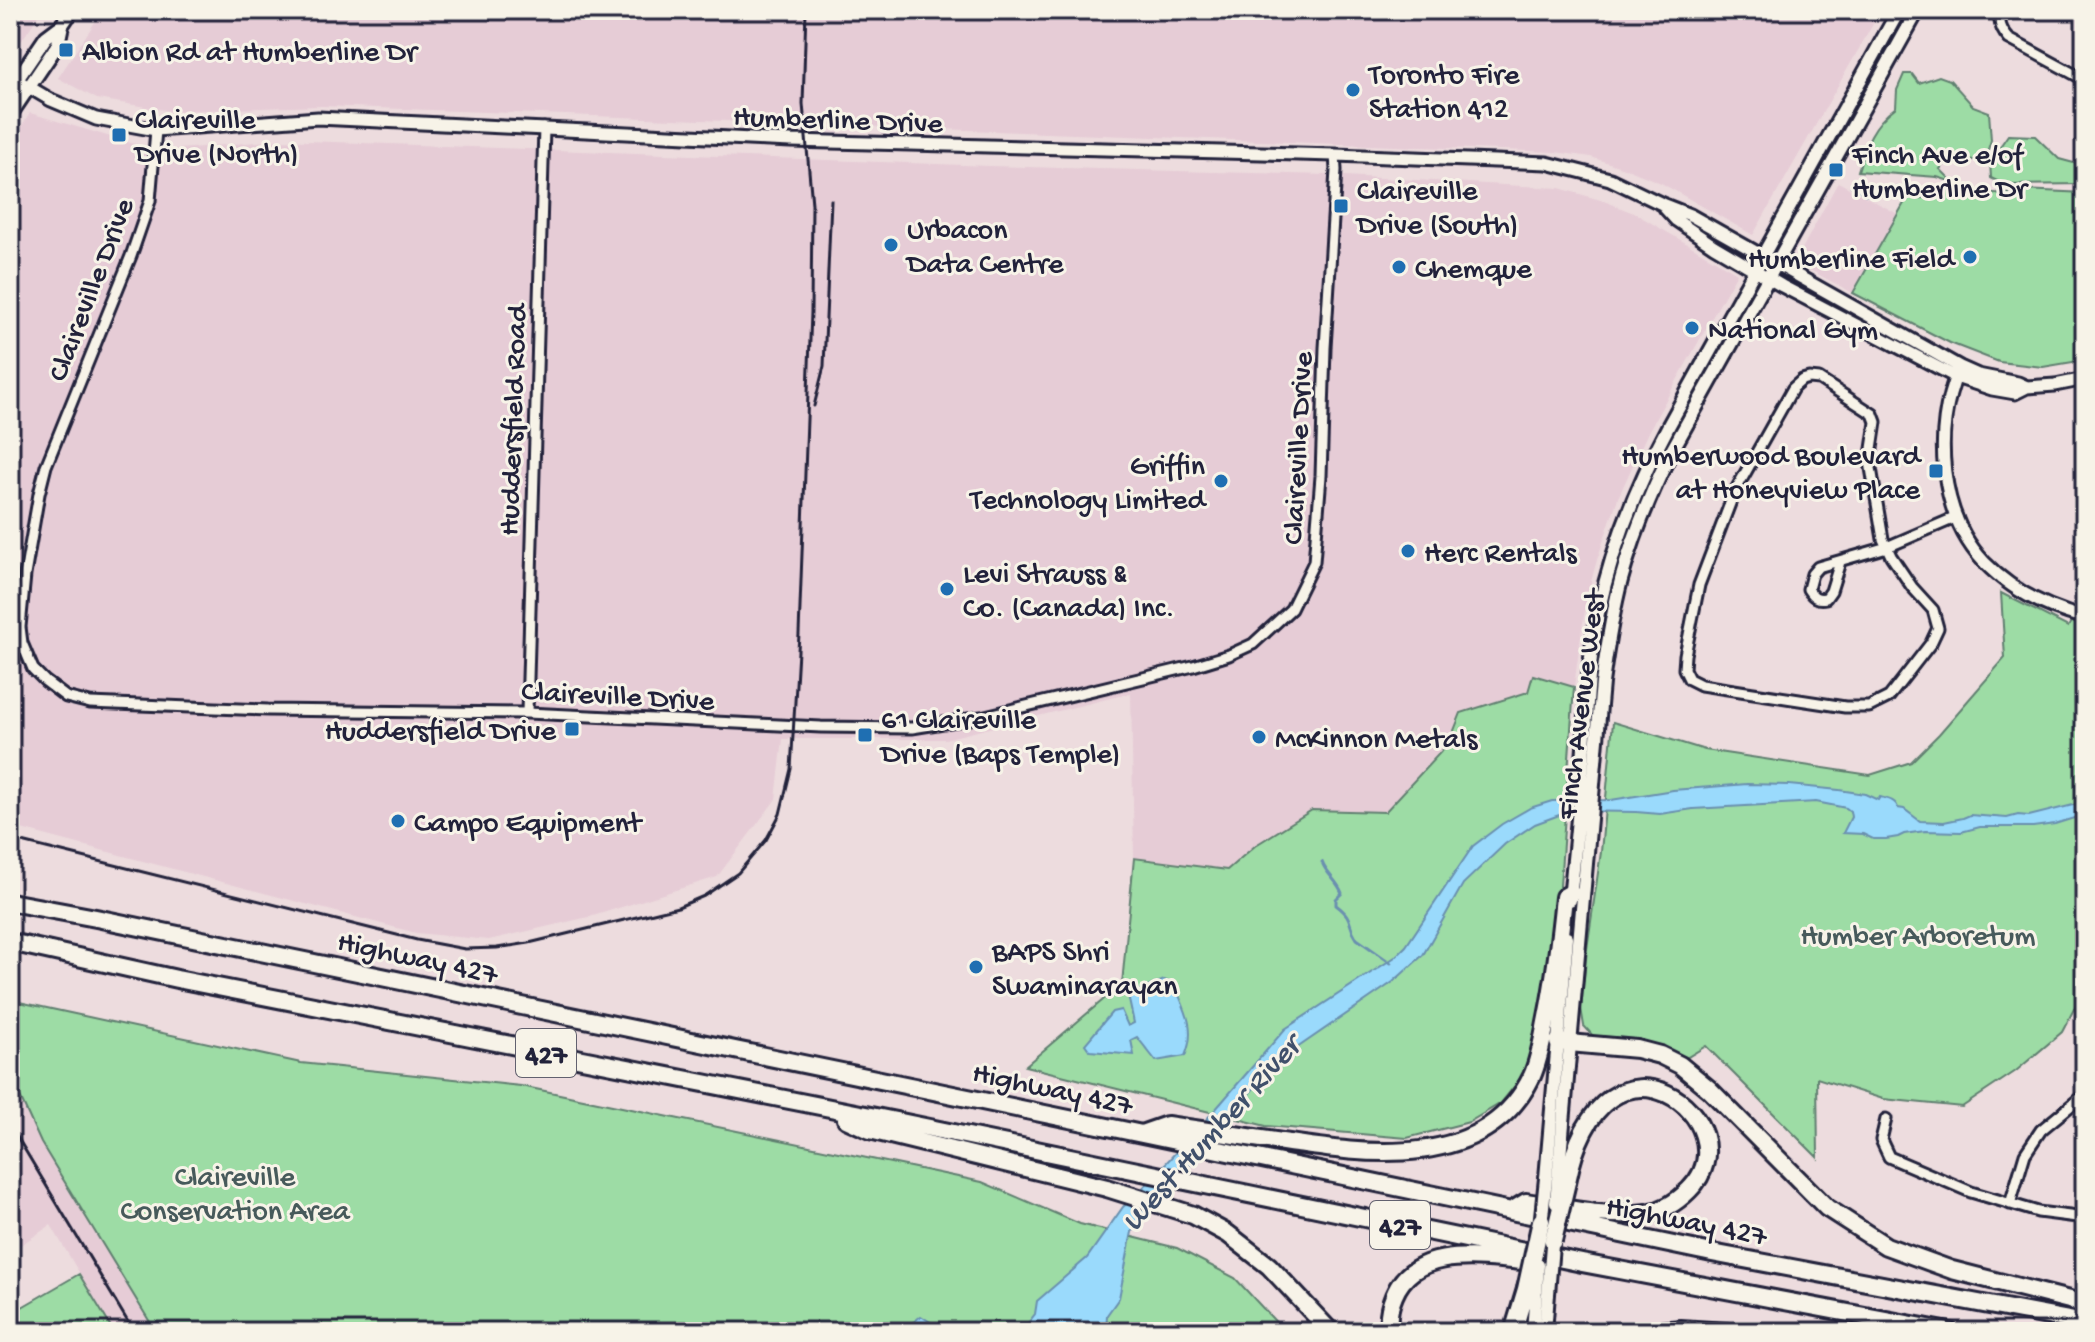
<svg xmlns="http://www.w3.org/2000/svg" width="2095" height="1342" font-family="'Gochi Hand',sans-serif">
	<rect width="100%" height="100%" fill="#eddcde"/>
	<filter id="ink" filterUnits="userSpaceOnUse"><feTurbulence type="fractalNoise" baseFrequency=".0125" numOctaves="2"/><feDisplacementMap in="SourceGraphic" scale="16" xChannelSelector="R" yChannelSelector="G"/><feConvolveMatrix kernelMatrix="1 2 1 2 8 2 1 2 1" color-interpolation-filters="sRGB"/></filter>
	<g filter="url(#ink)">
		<path fill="#e6ccd6" d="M10 10H42L10 58Z
			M103 10H1881L1753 235 1661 183 1627 169 1591 157 1555 152 322 106 171 111 97 99 58 78Z
			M30 113 138 145 168 150 280 140 990 166 1327 175 1559 188 1604 201 1636 214 1737 273 1648 432 1618 498 1597 560 1589 589 1582 628 1574 687 1534 675 1528 692 1461 713 1449 743 1385 812 1312 810 1227 870 1134 858 1131 693 945 739H783L776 799 717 877 593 916 489 940 416 933 10 826V145Z
			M1838 182 1898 214 1853 293 1795 262Z
			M10 1075 41 1143 156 1332H114L51 1225 10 1252Z"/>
		<path fill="#9ddca5" stroke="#607f70" stroke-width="2" d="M1904 74H1912L1919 83 1939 76 1950 80 1973 106 1989 112 1991 140 1986 156 1975 160 1951 158 1940 169 1953 182 1937 177 1858 171C1866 143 1872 125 1896 107L1897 90Z
			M2008 135 2035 136 2059 159 2085 166V184L2005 185 1991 178 1990 161Z
			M1927 189 2009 194V198H2018L2024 190 2085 193V360L2043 367 1999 362 1950 343 1853 293 1907 198H1928L1923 196Z
			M2001 593 2068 627 2085 597V988L2062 1032 2016 1071 1962 1107 1883 1099 1817 1078 1818 1158 1706 1046 1686 1058C1657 1043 1627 1035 1595 1038L1584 1026 1581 1008 1587 949 1601 852 1613 722 1705 750 1870 775 1911 762 1939 734 2005 658Z
			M1533 675 1574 687 1557 928 1545 999 1526 1072 1501 1103 1469 1122 1407 1138 1266 1126 1025 1066 1122 984 1134 858 1227 870 1256 845 1312 810 1385 812 1449 743 1461 713 1528 692Z
			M10 1000 301 1063 521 1086 982 1182 1080 1224 1177 1248 1235 1278 1285 1332H156L41 1143 10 1075Z
			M79 1274 114 1332H10V1314Z"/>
		<path fill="#9adafc" stroke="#6a90af" stroke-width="2" d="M1853 187H1900L1904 196 1866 195Z
			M1747 784 1789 785 1839 790 1865 794 1878 800 1880 797C1888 799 1896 800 1898 808L1904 809 1920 821 1944 822 1963 818 1970 815 2007 818 2018 815 2029 816 2085 802V819L2074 818 2055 824 2033 827H1980L1961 832 1925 831 1904 834 1898 837 1886 839H1873L1863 834 1843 833 1851 817 1850 811 1846 808 1816 802 1693 809 1660 814 1636 812 1570 811 1535 824 1505 844 1463 884 1423 955 1393 982 1281 1059 1230 1114 1199 1156 1168 1186 1132 1232 1119 1298 1107 1315 1106 1332H1021L1035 1314 1037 1301 1087 1258 1123 1207 1140 1191 1215 1110 1285 1029 1395 957 1406 946 1473 846 1502 824 1530 808 1552 801 1611 800 1673 790Z
			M1164 980 1174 984C1185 1010 1197 1028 1185 1056L1156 1061 1137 1037 1131 1040 1134 1055 1090 1051 1085 1044 1112 1012 1121 1010 1128 1026 1134 1023 1129 1000 1131 994Z
			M921 1316 946 1332H901Z"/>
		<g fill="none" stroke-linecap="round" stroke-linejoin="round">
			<path stroke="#6a90af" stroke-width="3" d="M1322 862C1326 874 1337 880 1342 893L1336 899V905C1355 919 1346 923 1357 939L1391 963"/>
			<g stroke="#22223b" stroke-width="15">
				<path id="minor" d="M2002 10C1997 21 2001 30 2009 39L2085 80
					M156 130 150 201 131 256 46 466 39 494 25 575 20 627 22 643 33 669 45 681 66 697 90 703 268 710 527 713 821 727 912 728 981 717 1193 666 1229 655 1253 644 1291 609 1314 562 1321 476 1325 348 1336 170 1335 155
					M1809 378 1819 379 1873 414 1876 422 1870 462 1883 539 1891 556 1912 587 1933 610 1938 628 1931 643 1889 697 1869 707H1845L1701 685 1689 679 1684 669 1685 655 1699 585 1734 493 1793 388 1802 380Z
					M1840 562 1831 591 1826 598C1817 600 1813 597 1808 589L1812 574 1818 567 1887 547 1957 517
					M527 713 544 128
					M1886 1119 1881 1140 1889 1157 1971 1192 2038 1212 2085 1218
					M2010 1204 2025 1154 2041 1130 2085 1094"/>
			</g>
			<g stroke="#22223b" stroke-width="17">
				<path id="tertiary" d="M17 80 51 100 96 119 156 130 318 118 791 141 1335 155 1547 163 1610 179 1662 204 1690 215 1960 367 1978 375 2018 383 2027 387
					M1665 208 1676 220 1714 246 1782 286 1956 377 1992 389 2015 393 2027 387 2055 385 2085 379
					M1958 371C1933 430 1939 514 1984 562 2012 591 2047 608 2085 618"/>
			</g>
			<g stroke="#22223b" stroke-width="18">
				<path id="secondary" d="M10 90 46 37 62 25 72 10
					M10 115 58 44 62 25
					M1570 900C1574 857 1579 814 1582 772 1587 719 1587 665 1598 613 1612 546 1637 485 1669 425L1899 10
					M1546 1178 1567 938
					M1558 1180 1602 683C1607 648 1612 614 1621 580 1633 536 1650 495 1670 454L1918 10
					M1533 1332 1536 1291
					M1545 1332 1548 1294"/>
			</g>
			<g stroke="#22223b" stroke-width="22">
				<path id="motorway" d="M10 902 96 918 1142 1134 1712 1253 2085 1323
					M10 942 177 979 896 1121 1582 1263 1950 1332
					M1558 1042 1637 1049 1660 1055 1680 1065 1709 1089 1827 1208 1886 1246 1952 1270 2085 1304
					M846 1119 870 1130 1107 1188 1193 1215 1228 1234 1269 1266 1331 1332
					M1144 1133 1167 1125C1203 1130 1239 1136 1275 1141 1363 1154 1485 1174 1532 1076 1540 1058 1543 1037 1547 1017 1555 977 1560 937 1564 897L1571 893
					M1511 1211 1526 1202C1565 1208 1607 1218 1647 1213 1663 1211 1677 1202 1689 1190 1757 1123 1603 1003 1567 1182
					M1390 1332C1387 1319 1389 1308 1394 1296 1416 1240 1496 1261 1541 1262
					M1513 1332 1526 1289
					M1649 1332 1681 1329 1725 1332"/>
			</g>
			<use href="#minor" stroke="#f7f3e8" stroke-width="9"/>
			<use href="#tertiary" stroke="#f7f3e8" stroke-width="11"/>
			<use href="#secondary" stroke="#f7f3e8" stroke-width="12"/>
			<use href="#motorway" stroke="#f7f3e8" stroke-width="16"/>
			<path stroke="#22223b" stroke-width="3" d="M814 406 824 366 831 200
				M10 839 417 940 465 949 497 948 529 943 678 907 704 896 738 873 766 840 780 814 791 769 799 634 811 312 812 204 803 104 806 10
				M10 1125 134 1332"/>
			<g stroke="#22223b" stroke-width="18" stroke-linecap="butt">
				<path id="secondary-bridge" d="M1556 1203 1558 1180
					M1541 1226 1546 1178
					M1536 1291 1538 1265
					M1548 1294 1553 1233"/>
			</g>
			<g stroke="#22223b" stroke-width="22" stroke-linecap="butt">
				<path id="motorway-bridge" d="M1553 1241 1567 1182
					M1526 1289 1541 1221"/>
			</g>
			<use href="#secondary-bridge" stroke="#f7f3e8" stroke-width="12"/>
			<use href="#motorway-bridge" stroke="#f7f3e8" stroke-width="16"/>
		</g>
	</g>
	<g fill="#1f6fb2" stroke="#f7f3e8" stroke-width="3">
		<rect x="58" y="42" width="16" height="16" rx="4"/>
		<circle cx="1353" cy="90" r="8"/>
		<rect x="111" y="127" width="16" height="16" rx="4"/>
		<rect x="1828" y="162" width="16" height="16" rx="4"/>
		<rect x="1333" y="198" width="16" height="16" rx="4"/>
		<circle cx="891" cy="245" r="8"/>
		<circle cx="1970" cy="257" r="8"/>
		<circle cx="1399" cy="267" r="8"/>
		<circle cx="1692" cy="328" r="8"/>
		<rect x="1928" y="463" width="16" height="16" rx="4"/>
		<circle cx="1221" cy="481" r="8"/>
		<circle cx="1408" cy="551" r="8"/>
		<circle cx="947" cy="589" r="8"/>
		<rect x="564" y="721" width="16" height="16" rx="4"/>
		<rect x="857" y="727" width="16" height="16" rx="4"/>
		<circle cx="1259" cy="737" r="8"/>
		<circle cx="398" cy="821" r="8"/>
		<circle cx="976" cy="967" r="8"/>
	</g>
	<g text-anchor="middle" stroke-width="6" stroke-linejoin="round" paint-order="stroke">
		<g fill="#f7f3e8" stroke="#62616f" stroke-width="2">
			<rect x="516" y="1029" width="60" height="48" rx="6"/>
			<rect x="1370" y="1201" width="60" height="48" rx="6"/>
		</g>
		<g font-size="28" font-weight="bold" fill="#22223b">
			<text x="546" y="1063">427</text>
			<text x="1400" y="1235">427</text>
		</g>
		<g font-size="30" fill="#22223b" stroke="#f7f3e8" text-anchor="start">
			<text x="82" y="60">Albion Rd at Humberline Dr</text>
			<text x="1369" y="83">Toronto Fire<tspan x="1369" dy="34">Station 412</tspan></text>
			<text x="135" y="128">Claireville<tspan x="135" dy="34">Drive (North)</tspan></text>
			<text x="1852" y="163">Finch Ave e/of<tspan x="1852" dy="34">Humberline Dr</tspan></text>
			<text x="1357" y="199">Claireville<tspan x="1357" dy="34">Drive (South)</tspan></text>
			<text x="907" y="238">Urbacon<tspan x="907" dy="34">Data Centre</tspan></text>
			<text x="1954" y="267" text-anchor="end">Humberline Field</text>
			<text x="1415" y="277">Chemque</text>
			<text x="1708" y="338">National Gym</text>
			<text x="1920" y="464" text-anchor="end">Humberwood Boulevard<tspan x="1920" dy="34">at Honeyview Place</tspan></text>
			<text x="1205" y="474" text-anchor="end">Griffin<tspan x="1205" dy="34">Technology Limited</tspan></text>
			<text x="1424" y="561">Herc Rentals</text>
			<text x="963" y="582">Levi Strauss &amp;<tspan x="963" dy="34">Co. (Canada) Inc.</tspan></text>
			<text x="881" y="728">61 Claireville<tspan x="881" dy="34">Drive (Baps Temple)</tspan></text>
			<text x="556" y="739" text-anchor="end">Huddersfield Drive</text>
			<text x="1275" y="747">McKinnon Metals</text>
			<text x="414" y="831">Campo Equipment</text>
			<text x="992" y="960">BAPS Shri<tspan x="992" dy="34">Swaminarayan</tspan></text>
		</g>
		<g font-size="30" fill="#22223b" stroke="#f7f3e8">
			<text transform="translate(838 118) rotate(2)" y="10">Humberline Drive</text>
			<text transform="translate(89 289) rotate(-69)" y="10">Claireville Drive</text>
			<text transform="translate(511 420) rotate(-88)" y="10">Huddersfield Road</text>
			<text transform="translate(1296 448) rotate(-87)" y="10">Claireville Drive</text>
			<text transform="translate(618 694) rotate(3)" y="10">Claireville Drive</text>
			<text transform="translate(1579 704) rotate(-83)" y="10">Finch Avenue West</text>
			<text transform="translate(418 956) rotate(12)" y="10">Highway 427</text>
			<text transform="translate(1053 1087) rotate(12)" y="10">Highway 427</text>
			<text transform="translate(1687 1219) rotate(11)" y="10">Highway 427</text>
		</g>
		<g font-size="30" fill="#475a5b" stroke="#f7f3e8">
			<text x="1918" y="944">Humber Arboretum</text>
			<text x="235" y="1185">Claireville<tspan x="235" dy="34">Conservation Area</tspan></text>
		</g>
		<g font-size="32" font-style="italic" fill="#40506b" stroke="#f7f3e8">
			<text transform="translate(1209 1132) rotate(-48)" y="11">West Humber River</text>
		</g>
	</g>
	<rect width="2095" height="1342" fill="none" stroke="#f7f3e8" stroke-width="40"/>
	<rect x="20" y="20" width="2055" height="1302" fill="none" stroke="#22223b" stroke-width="3" filter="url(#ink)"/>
</svg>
